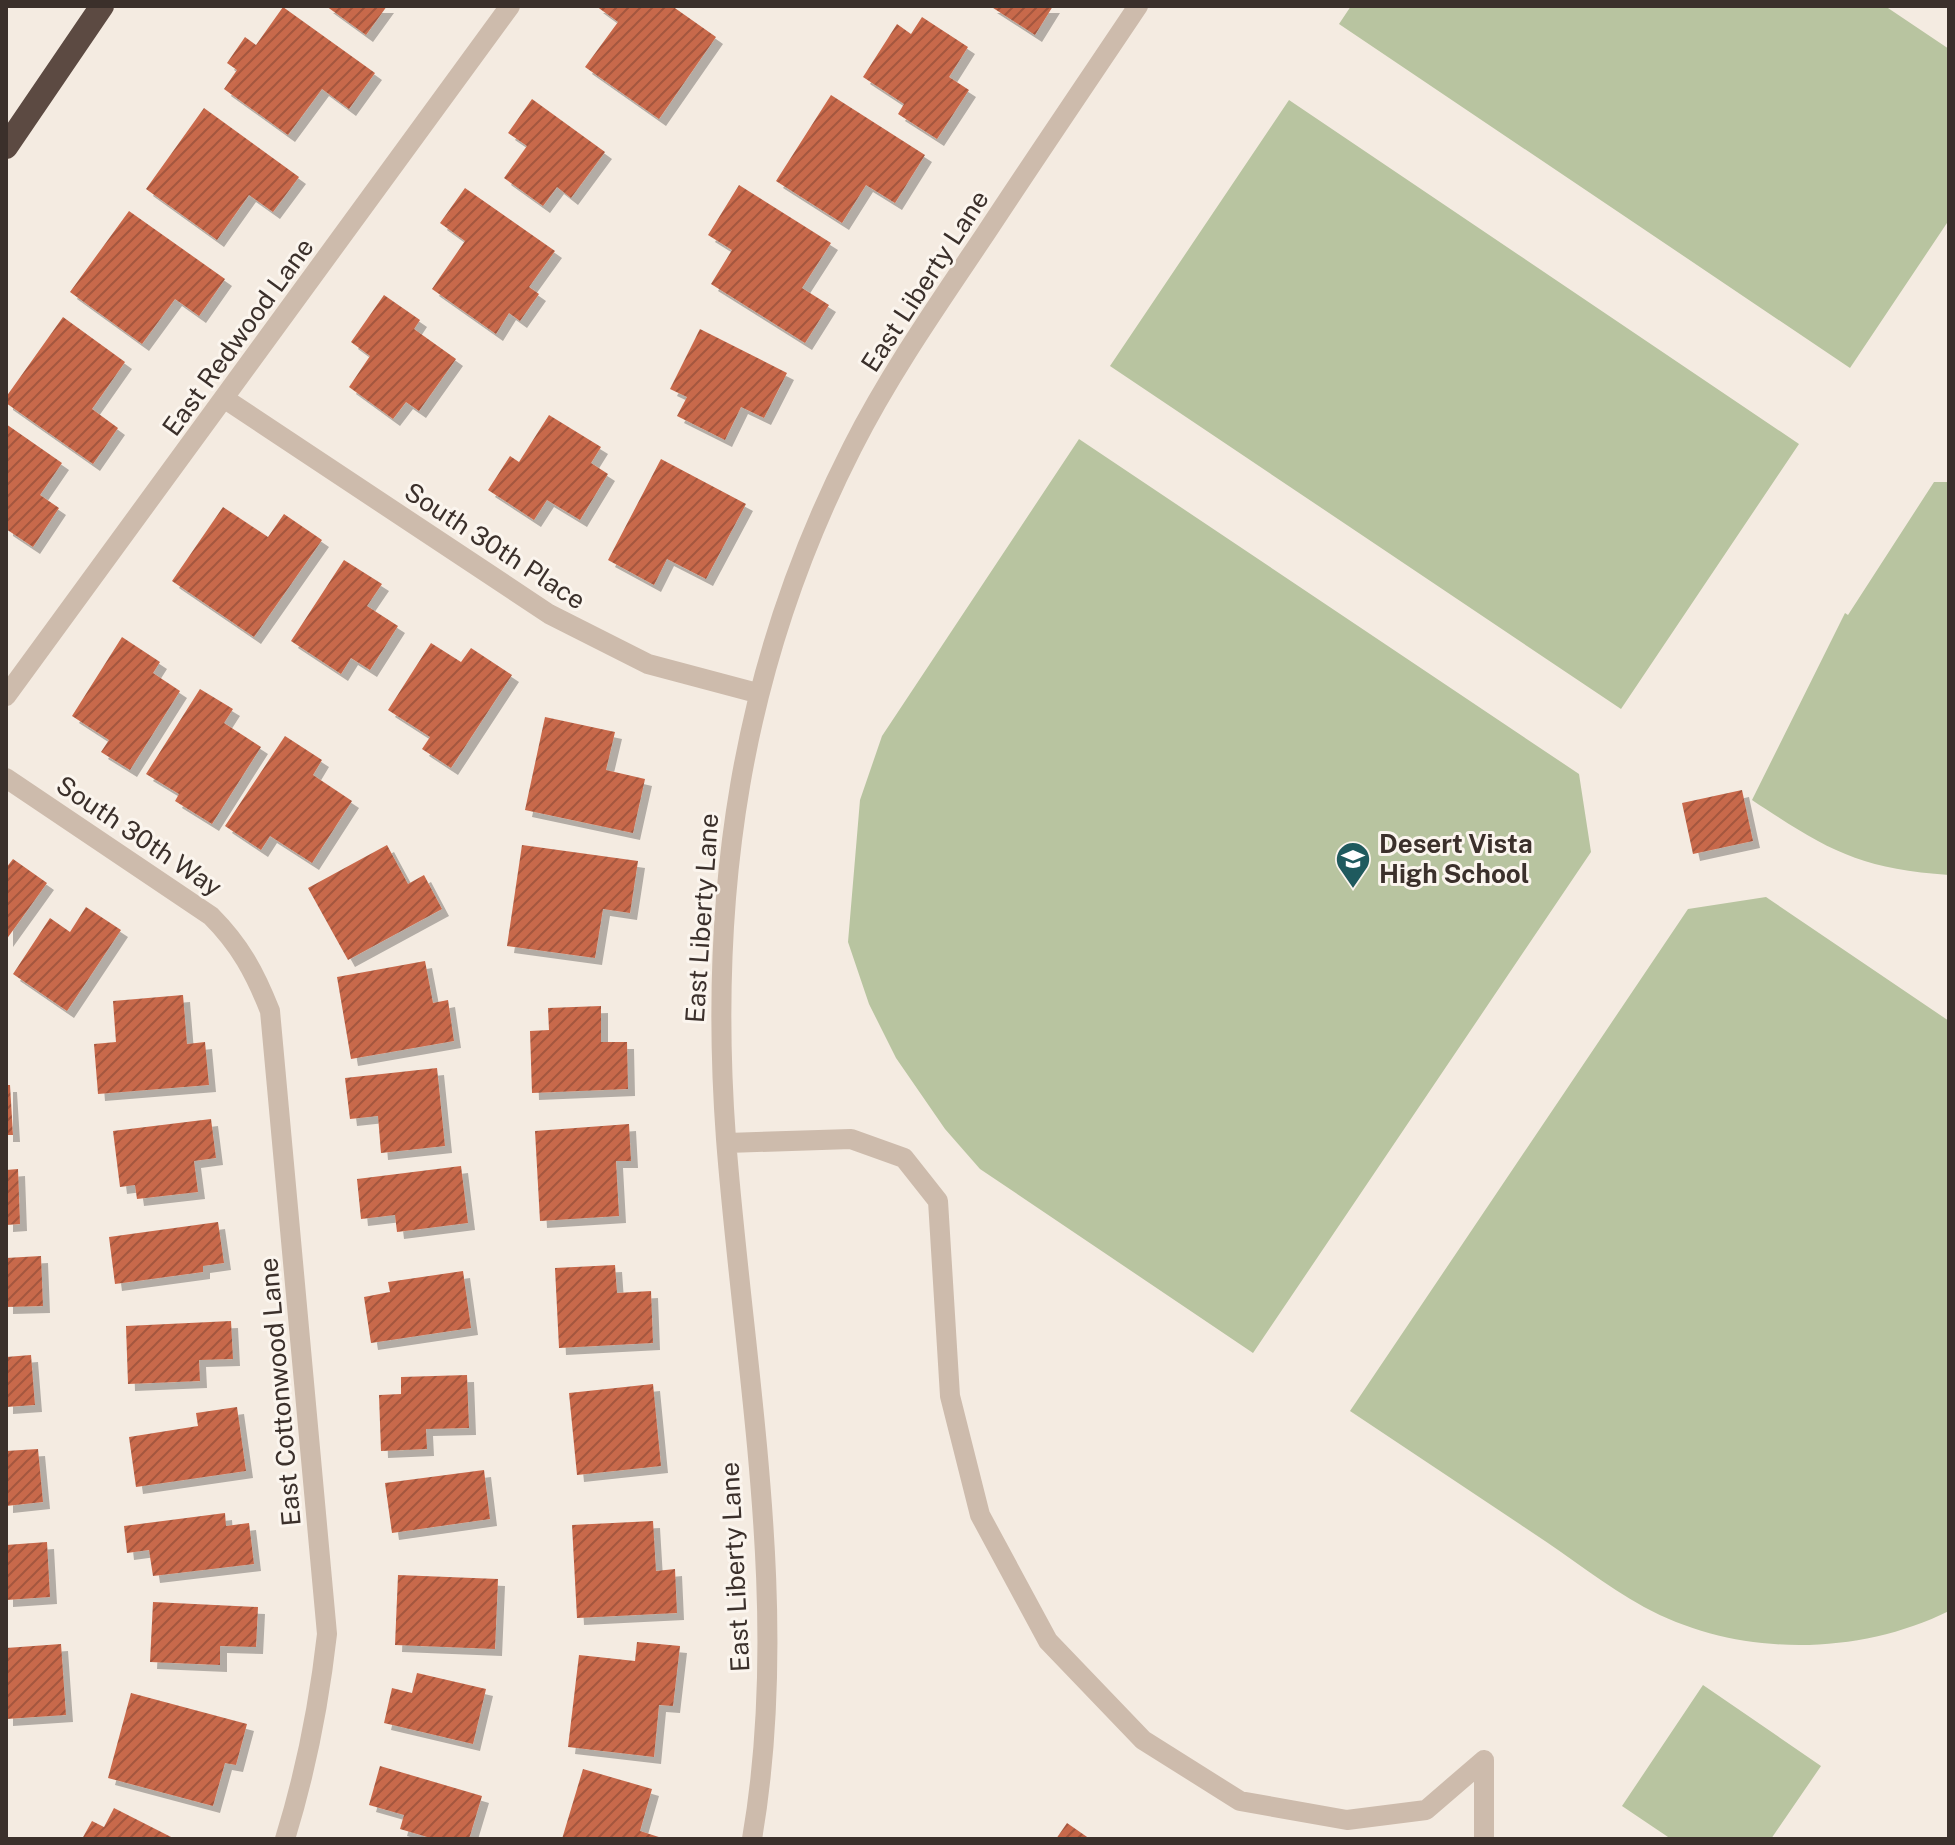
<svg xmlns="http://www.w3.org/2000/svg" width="1955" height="1845" font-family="'Public Sans',sans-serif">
	<defs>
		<pattern id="building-hatch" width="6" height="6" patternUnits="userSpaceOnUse" patternTransform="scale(2)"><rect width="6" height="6" fill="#c8694b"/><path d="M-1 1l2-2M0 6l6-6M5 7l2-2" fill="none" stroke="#a4573f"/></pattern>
		<filter id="shadow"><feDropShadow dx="7" dy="7" stdDeviation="0" flood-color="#0004"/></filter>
	</defs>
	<rect width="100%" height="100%" fill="#f4ebe1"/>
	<path fill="#b8c4a0" d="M1351 6H1885L1949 49V220L1850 368 1339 24Z
		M1289 100 1799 444 1621 709 1110 366Z
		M1079 439 1579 774 1591 852 1253 1353 980 1169 945 1129 896 1058 869 1004 848 942 860 800 882 736Z
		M1934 482H1949V875C1858 869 1826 849 1752 800L1845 613 1848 615Z
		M1766 897 1949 1021V1611C1856 1657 1736 1657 1644 1607 1606 1586 1570 1557 1533 1533 1472 1492 1411 1452 1350 1411L1688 909Z
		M1703 1685 1821 1766 1771 1839H1671L1622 1806Z"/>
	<path fill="url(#building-hatch)" filter="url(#shadow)" d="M326 6H387L366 35Z
		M596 6H672L716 37 659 119 585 67 618 22Z
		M990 6H1053L1035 35Z
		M283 7 375 73 349 109 322 89 288 135 224 89 237 70 227 63 245 37 256 45Z
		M922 17 968 47 949 77 969 90 937 139 898 114 904 104 863 77 897 24 911 34Z
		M831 95 925 155 895 203 866 185 842 223 776 181Z
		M532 99 605 152 571 198 557 187 543 206 504 178 527 146 508 133Z
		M204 108 299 177 273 212 249 195 217 240 146 189Z
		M739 185 831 243 802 288 829 305 805 343 711 284 732 250 708 235Z
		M465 188 555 251 529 287 539 294 520 321 509 313 496 334 432 289 465 241 440 223Z
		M129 211 225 279 199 316 175 299 142 344 70 292Z
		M384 295 420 320 414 329 456 359 419 411 406 402 393 419 349 387 370 356 351 342Z
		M63 317 125 362 92 409 118 428 93 464 6 403V397Z
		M700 329 787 373 764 418 741 407 725 440 677 416 687 397 670 389Z
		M549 415 601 447 591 463 608 474 580 520 547 500 534 520 488 490 510 456 519 462Z
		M6 424 62 463 40 495 59 508 33 547 6 529Z
		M661 459 746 504 706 579 667 559 654 585 608 560Z
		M223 507 268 537 284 514 322 540 254 637 172 581Z
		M344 560 382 584 367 606 398 626 370 670 351 658 341 674 291 641Z
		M122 637 160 662 153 673 180 691 130 770 101 752 109 740 72 716Z
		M431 643 461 662 471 648 512 675 451 768 422 749 430 737 388 710Z
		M200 689 233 709 224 723 261 747 212 824 175 801 179 794 146 774Z
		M545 717 615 732 606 770 645 779 633 833 525 810Z
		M285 736 322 760 313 775 352 801 312 863 270 836 261 850 225 826Z
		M1742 790 1753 841 1693 854 1682 803Z
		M387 845 408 884 424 875 442 909 348 960 308 888Z
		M522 845 638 861 630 913 603 909 595 958 507 946Z
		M13 859 47 883 6 940V868Z
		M86 907 121 930 67 1011 13 974 50 918 70 932Z
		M425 961 433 1003 448 1000 454 1041 351 1059 337 977Z
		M183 995 187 1044 205 1042 209 1085 98 1094 94 1044 116 1042 113 1001Z
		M601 1006V1042H627L628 1089 532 1093 530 1031 549 1030 548 1008Z
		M437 1068 445 1146 381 1153 378 1116 350 1119 345 1078Z
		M6 1085H10L13 1135H6Z
		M211 1119 216 1158 194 1161 198 1192 137 1199 135 1185 120 1187 113 1131Z
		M629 1124 631 1161H616L619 1216 540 1221 535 1131Z
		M461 1166 468 1223 397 1232 395 1215 361 1219 357 1179Z
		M18 1169 20 1224 6 1225V1170Z
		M218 1222 224 1263 203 1266V1272L115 1284 109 1237Z
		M41 1256 43 1306 6 1307V1258Z
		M615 1265 617 1293 651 1291 653 1343 559 1348 555 1268Z
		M463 1271 471 1328 371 1343 364 1297 390 1292 388 1282Z
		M231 1321 233 1359 199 1360 200 1381 128 1384 126 1326Z
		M31 1355 35 1405 6 1407V1357Z
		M467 1375 469 1428 426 1429 427 1449 381 1451 379 1395 401 1394V1377Z
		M653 1384 661 1466 577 1475 569 1393Z
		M237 1407 246 1471 136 1487 129 1437 198 1426 196 1413Z
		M38 1449 43 1502 6 1506V1451Z
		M484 1470 490 1519 392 1533 385 1483Z
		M225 1513 226 1526 249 1523 254 1564 153 1576 149 1550 127 1553 124 1526Z
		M653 1521 656 1571 675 1569 677 1613 577 1618 572 1525Z
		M47 1542 50 1597 6 1600V1545Z
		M398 1575 498 1579 495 1649 395 1645Z
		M153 1602 258 1607 256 1647 220 1646V1665L150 1662Z
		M637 1642 680 1646 673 1706 659 1705 654 1757 568 1747 579 1655 635 1661Z
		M61 1644 66 1715 6 1719V1648Z
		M417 1673 486 1689 473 1744 384 1723 392 1688 412 1693Z
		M131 1693 247 1724 236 1765 225 1763 213 1806 108 1778Z
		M380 1766 482 1796 469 1839H434L400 1829 404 1815 369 1805Z
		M583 1769 652 1789 640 1831 665 1839H562Z
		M114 1808 175 1839H82L92 1821 104 1827Z
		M1067 1823 1090 1839H1056Z"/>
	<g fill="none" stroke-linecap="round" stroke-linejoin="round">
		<path stroke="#cdbbac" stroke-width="20" d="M225 399 549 614 648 664 757 693
			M6 696 510 6
			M6 778 211 916C240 945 255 973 270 1011L327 1634C319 1705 306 1771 285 1839
			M727 1143 851 1139 904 1158 938 1201 950 1396 980 1515 1048 1641 1143 1740 1240 1801 1347 1820 1426 1810 1484 1760
			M1484 1760V1839
			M752 1839C792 1607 744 1372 726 1139 708 895 740 668 852 448 890 373 939 303 986 233 1036 157 1087 82 1138 6"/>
		<path stroke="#5c4a42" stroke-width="24" d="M6 147 102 6"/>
	</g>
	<defs>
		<g id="school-pin" transform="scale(1.8)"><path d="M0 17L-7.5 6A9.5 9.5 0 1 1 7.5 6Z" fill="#1f5a5e" stroke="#fbf5ee"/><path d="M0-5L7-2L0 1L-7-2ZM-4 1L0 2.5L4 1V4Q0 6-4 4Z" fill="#fff"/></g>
	</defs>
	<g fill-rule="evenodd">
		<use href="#school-pin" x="1353" y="859"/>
	</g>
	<g text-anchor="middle" stroke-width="6" stroke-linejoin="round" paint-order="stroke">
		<g font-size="26" fill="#3b302b" stroke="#fbf5ee">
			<text transform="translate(925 281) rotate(-57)" y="9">East Liberty Lane</text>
			<text transform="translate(238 337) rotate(-54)" y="9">East Redwood Lane</text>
			<text transform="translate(495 546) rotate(33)" y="9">South 30th Place</text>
			<text transform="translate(139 836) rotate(34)" y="9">South 30th Way</text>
			<text transform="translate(702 918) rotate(-86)" y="9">East Liberty Lane</text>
			<text transform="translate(280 1392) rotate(-95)" y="9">East Cottonwood Lane</text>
			<text transform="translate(735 1567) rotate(-93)" y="9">East Liberty Lane</text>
		</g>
		<g font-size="26" font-weight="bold" fill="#3b302b" stroke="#fbf5ee" text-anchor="start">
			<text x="1379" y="853">Desert Vista<tspan x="1379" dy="30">High School</tspan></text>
		</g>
	</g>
	<rect width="1955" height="1845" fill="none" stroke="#3b302b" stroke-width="16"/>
</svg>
